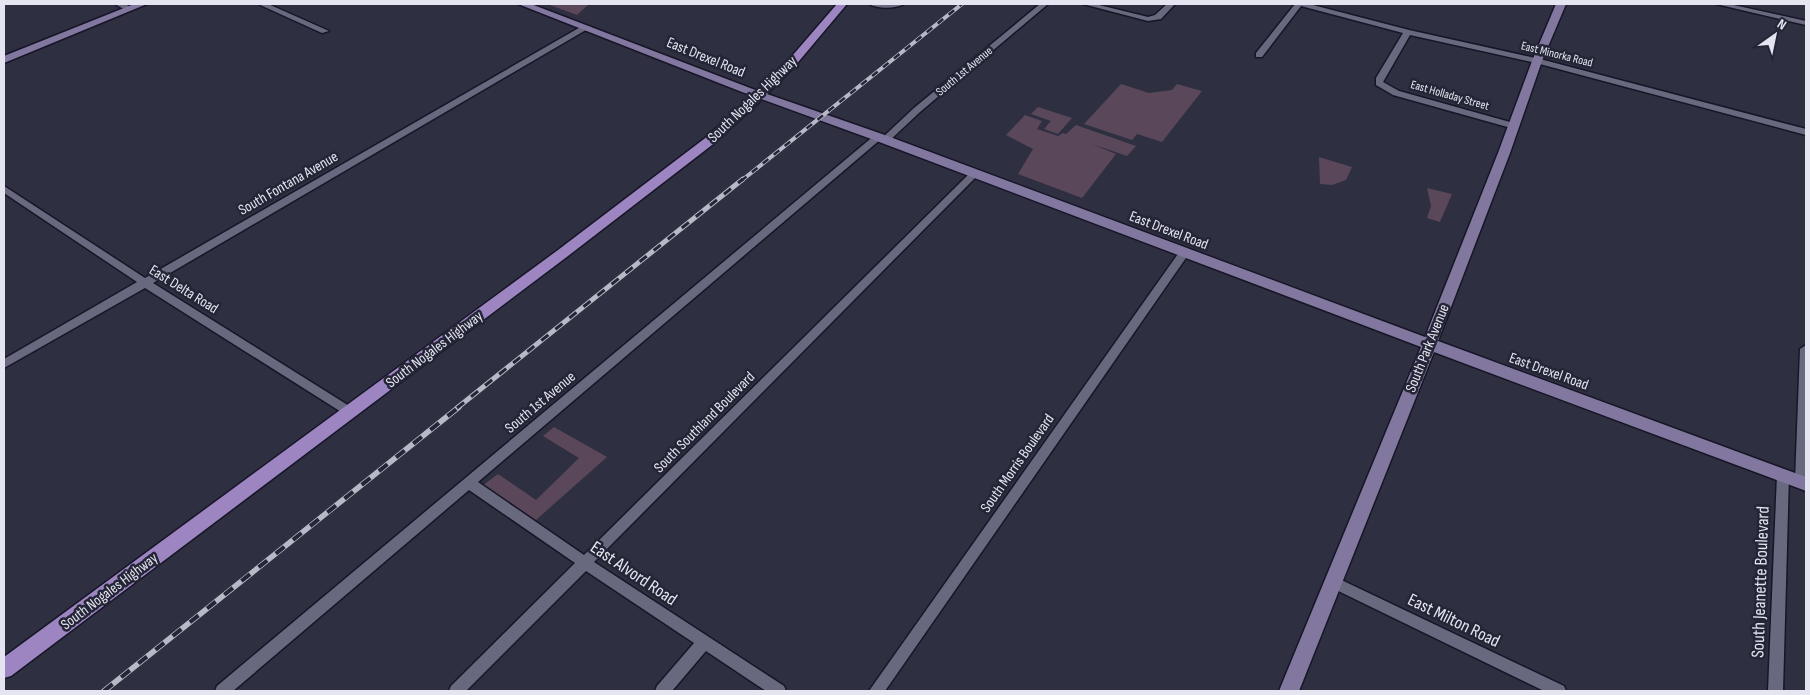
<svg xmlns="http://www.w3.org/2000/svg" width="1810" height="695" font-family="'Sofia Sans Condensed',sans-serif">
	<rect width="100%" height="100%" fill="#2e2f40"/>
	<path fill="#5b475a" d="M547 4H589L577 15Z
		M1121 84 1149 93 1172 90 1177 84 1202 91 1162 142 1137 134 1132 140 1084 124Z
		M1038 107 1072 118 1058 134 1044 129 1051 121 1031 114Z
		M1025 115 1042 121 1037 129 1058 136 1063 133 1066 134 1076 125 1136 146 1127 156 1092 144 1116 154 1082 198 1018 174 1033 149 1006 135Z
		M1319 157 1352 167 1346 180 1332 185 1320 184Z
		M1427 188 1452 194 1440 222 1427 218 1431 206Z
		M554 427 607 457 536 520 482 486 498 474 536 500 579 458 543 436Z"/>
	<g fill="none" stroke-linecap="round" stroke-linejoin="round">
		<g stroke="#161627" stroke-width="3">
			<path id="street" d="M115 4H125L134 9 127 11Z
				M258 4H268L329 31 322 33Z
				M869 4H904C895 9 878 9 869 4Z
				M1040 4H1048L920 112 888 142H882V138L914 108Z
				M1083 4H1095L1148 17 1155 15 1167 4H1175L1161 19 1148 21Z
				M1295 4H1309L1409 30 1540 59 1806 129V135L1536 63 1410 35 1383 82 1399 91 1517 124 1518 126 1517 128H1511L1393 95 1376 85V78L1403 33 1301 6 1262 57H1256V53Z
				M1716 4H1729L1806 21V25Z
				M584 25 591 27 153 283 354 409 356 412 354 415H346L145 288 4 368V359L137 282 4 193V186L145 278Z
				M878 134 882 137 881 139 478 482 584 555 971 172H977V176L594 562 784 686 786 691H766L706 651 672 691H655L657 686 694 643 586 571 466 691H449L451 686 575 563 469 490 233 691H215L217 686 875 135Z
				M1184 250 1189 253 1188 255 885 691H869L1180 251Z
				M1806 345V483L1801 486 1797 485 1795 481 1800 349Z
				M1783 470 1787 471 1789 475 1783 691H1768L1777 475 1779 471Z
				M1333 576 1564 686 1566 691H1544L1328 586 1326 582 1328 578Z"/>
		</g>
		<g stroke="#161627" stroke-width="3">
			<path id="secondary" d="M134 4H147L4 63V56Z
				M518 4H531L750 88 882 134 1425 337 1498 153 1532 61 1556 4H1566L1542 61 1510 153 1438 341 1806 477V491L1434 352 1299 691H1279L1421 347 874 140 742 92Z"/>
		</g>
		<g stroke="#161627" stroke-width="3">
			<path id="primary" d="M837 4H847L794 67 756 105 712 145 568 256 11 676 4 678V657L558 250 704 139 748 101 786 63Z"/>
		</g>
		<use href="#street" fill="#68697e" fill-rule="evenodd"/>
		<use href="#secondary" fill="#82779f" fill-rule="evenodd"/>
		<use href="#primary" fill="#9d85c1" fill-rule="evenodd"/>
		<g stroke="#b8b9c6" stroke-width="4">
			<path id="rail-far2" d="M741 181 962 4"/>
		</g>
		<g stroke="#b8b9c6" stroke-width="5">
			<path id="rail-far1" d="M457 408 743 179"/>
		</g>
		<g stroke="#b8b9c6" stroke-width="5.5">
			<path id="rail" d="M104 691 459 407"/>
		</g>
		<use href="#rail-far2" stroke="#242536" stroke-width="2.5" stroke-dasharray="7" stroke-linecap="butt"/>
		<use href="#rail-far1" stroke="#242536" stroke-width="3" stroke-dasharray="9" stroke-linecap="butt"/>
		<use href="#rail" stroke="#242536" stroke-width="4" stroke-dasharray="11" stroke-linecap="butt"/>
	</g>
	<g text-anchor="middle" stroke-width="5" stroke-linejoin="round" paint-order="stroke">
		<g font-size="12" fill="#e4e5f0" stroke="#242536">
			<text transform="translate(1557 54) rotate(14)" y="4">East Minorka Road</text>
			<text transform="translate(964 71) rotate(-40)" y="4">South 1st Avenue</text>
			<text transform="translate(1450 95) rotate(16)" y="4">East Holladay Street</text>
		</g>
		<g font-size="15" fill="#e4e5f0" stroke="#242536">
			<text transform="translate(706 57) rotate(22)" y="5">East Drexel Road</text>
			<text transform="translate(752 99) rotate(-44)" y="5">South Nogales Highway</text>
			<text transform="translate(288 183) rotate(-30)" y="5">South Fontana Avenue</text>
			<text transform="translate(1169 230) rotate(21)" y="5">East Drexel Road</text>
			<text transform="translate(184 289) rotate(32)" y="5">East Delta Road</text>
			<text transform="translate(1427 348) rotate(-68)" y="5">South Park Avenue</text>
			<text transform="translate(434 349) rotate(-37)" y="5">South Nogales Highway</text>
			<text transform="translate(1549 371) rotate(20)" y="5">East Drexel Road</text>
			<text transform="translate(540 402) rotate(-40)" y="5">South 1st Avenue</text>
			<text transform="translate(704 422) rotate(-45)" y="5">South Southland Boulevard</text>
			<text transform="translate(1017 463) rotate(-55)" y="5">South Morris Boulevard</text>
			<text transform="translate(109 591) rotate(-37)" y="5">South Nogales Highway</text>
		</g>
		<g font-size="18" fill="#e4e5f0" stroke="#242536">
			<text transform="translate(634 573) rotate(34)" y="6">East Alvord Road</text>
			<text transform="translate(1760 582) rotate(-88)" y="6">South Jeanette Boulevard</text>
			<text transform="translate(1454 620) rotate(26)" y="6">East Milton Road</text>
		</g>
	</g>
	<rect width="1810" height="695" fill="none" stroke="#e4e5f0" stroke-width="10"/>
	<g transform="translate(1775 35) rotate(33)" stroke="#242536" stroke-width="4" paint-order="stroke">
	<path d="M0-4L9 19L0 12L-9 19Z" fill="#e4e5f0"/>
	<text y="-8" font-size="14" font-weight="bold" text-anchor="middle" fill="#e4e5f0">N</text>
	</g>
</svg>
